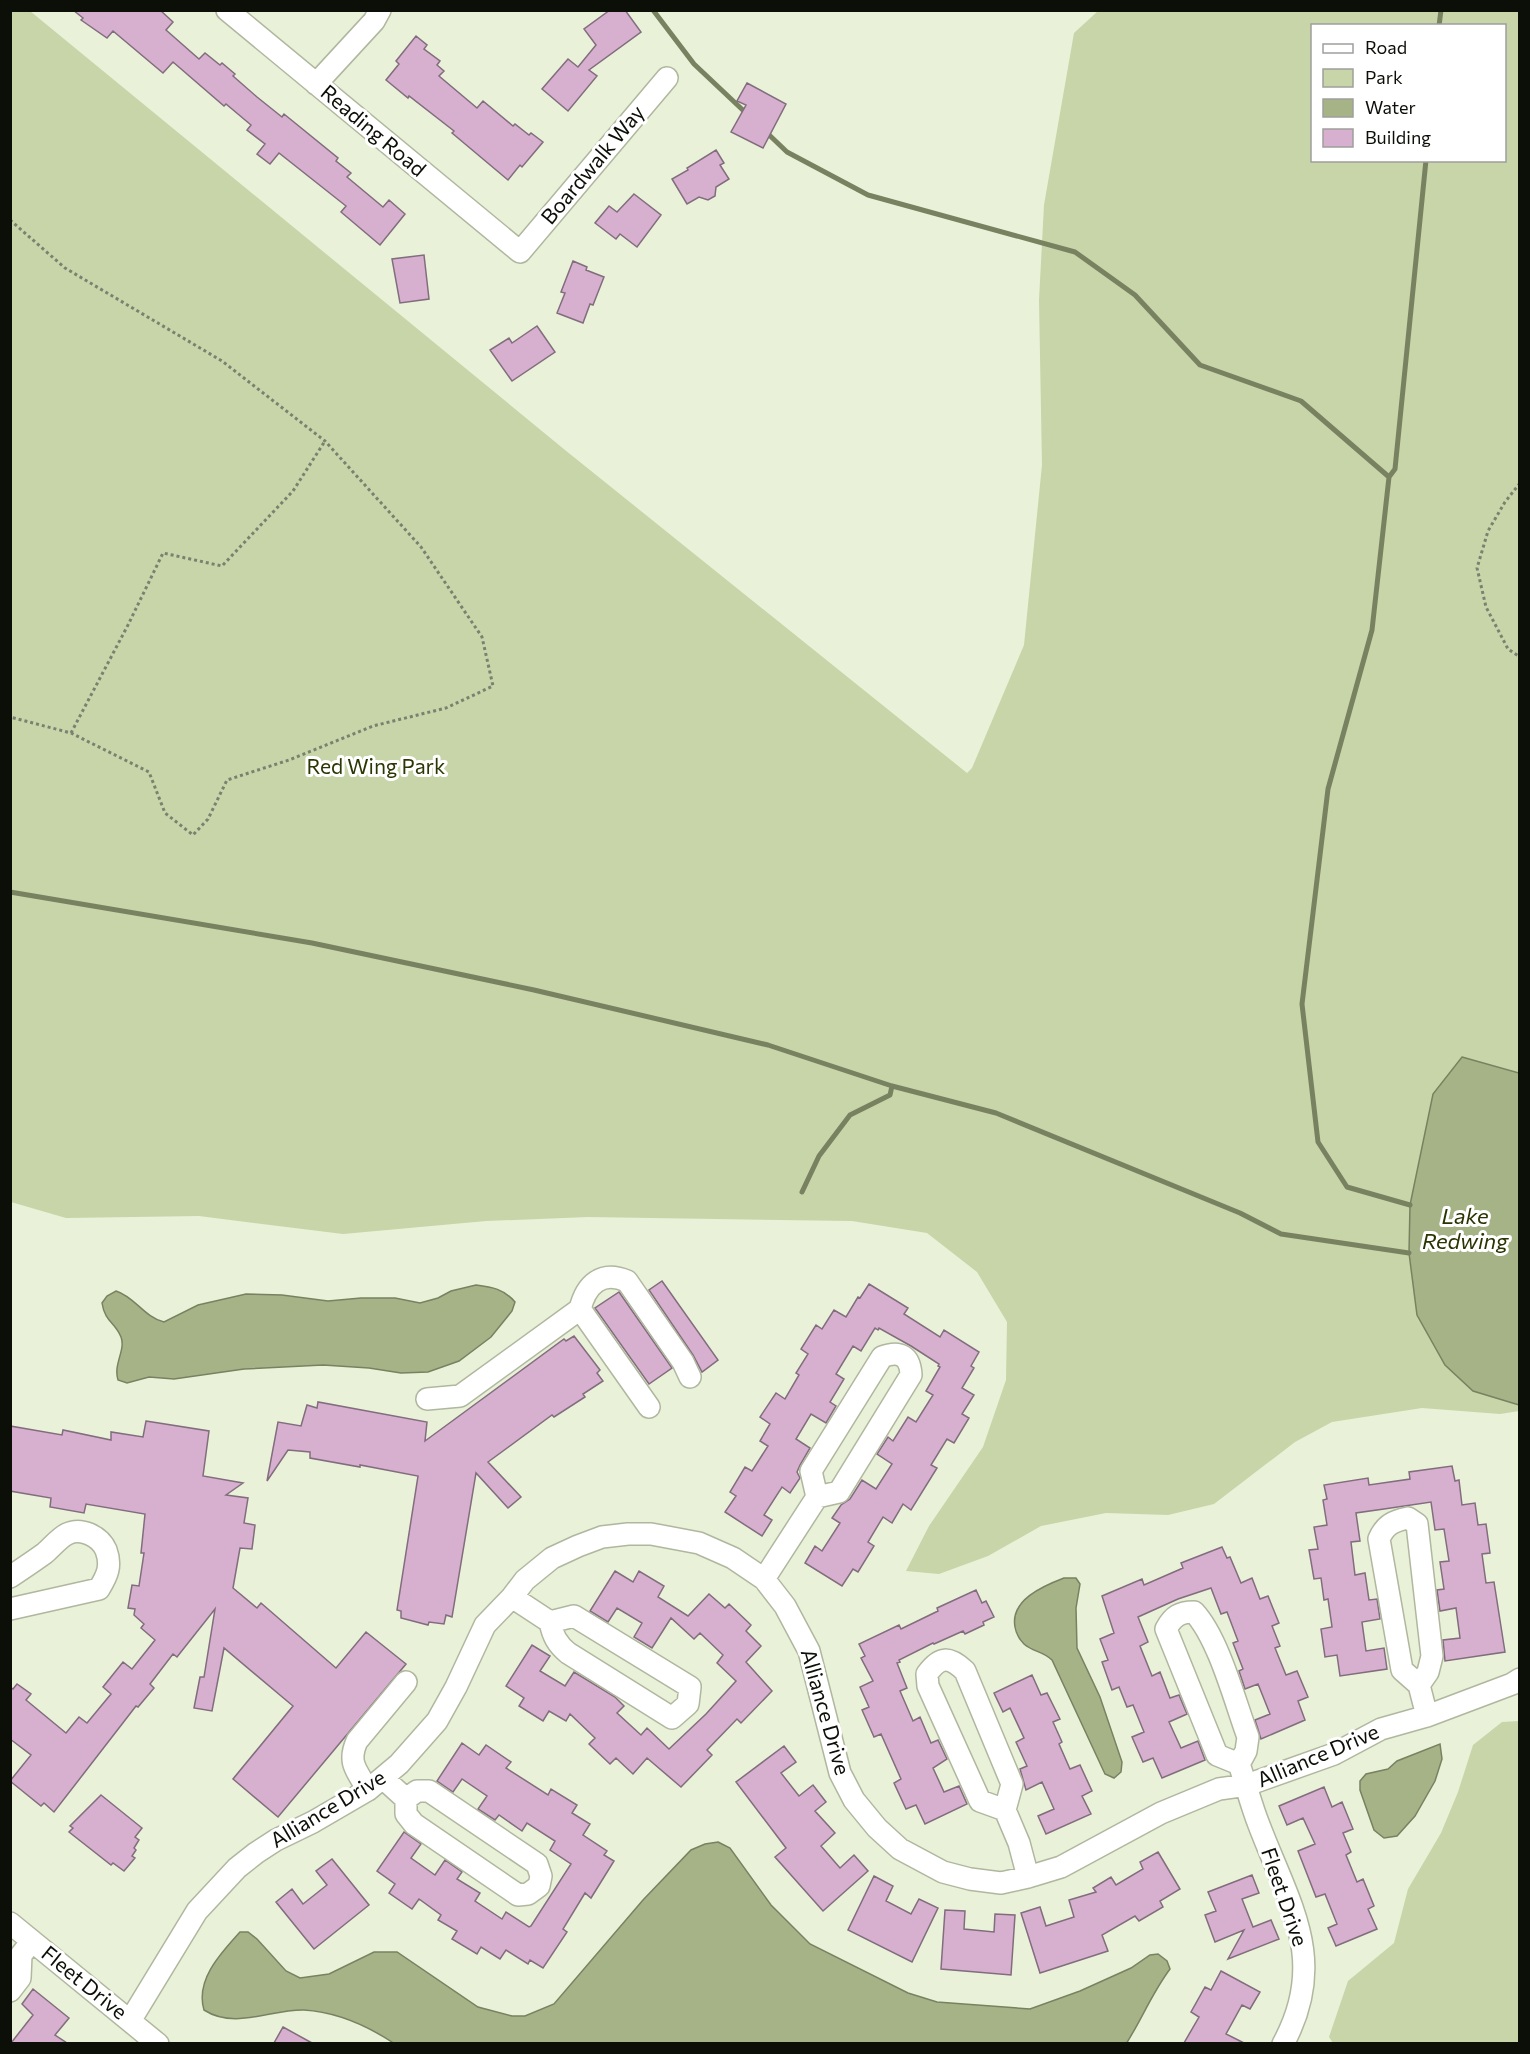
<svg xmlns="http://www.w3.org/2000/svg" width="1530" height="2054" font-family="Commissioner,sans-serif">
	<rect width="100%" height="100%" fill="#e9f1d8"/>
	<path fill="#c7d5a8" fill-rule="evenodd" d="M10 11H30L565 450 967 773 972 768 1024 645 1042 465 1039 300 1044 205 1074 33 1098 11H1519V1074L1462 1057 1410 1205 1409 1253 1417 1315 1473 1391 1519 1405V1411L1500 1414 1422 1408 1332 1422 1295 1442 1214 1504 1168 1515 1106 1513 1041 1526 988 1556 939 1574 906 1571 929 1526 983 1447 1006 1380 1007 1322 977 1272 927 1233 852 1221 588 1217 486 1221 343 1234 199 1216 66 1218 11 1202ZM1312 26H1504V160H1312Z
		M1519 1721V2043H1333L1329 2037 1348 1981 1394 1943 1408 1889 1441 1833 1458 1792 1473 1745 1502 1722Z"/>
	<path fill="#a6b387" stroke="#788261" stroke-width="1.5" d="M1462 1057 1519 1073V1405L1473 1391 1445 1365 1417 1315 1409 1253 1410 1205 1433 1094Z
		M476 1285C492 1287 504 1289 515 1302L512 1311 491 1337 459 1361 428 1372 401 1373 369 1368 323 1365 244 1369 174 1379 149 1377 127 1383 118 1380C113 1364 126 1350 121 1337 115 1322 105 1322 102 1303L107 1296 116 1291C135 1297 144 1317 164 1322L198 1305 246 1294 282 1295 328 1301 361 1298H395L420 1303 438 1298 451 1291Z
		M1064 1578H1076L1080 1584 1076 1608 1077 1648 1100 1697 1122 1762 1121 1772 1114 1778 1105 1774 1052 1660C1043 1651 1033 1652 1024 1644 1020 1640 1016 1633 1015 1627 1010 1600 1043 1586 1064 1578Z
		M1440 1744 1442 1759 1435 1781 1415 1816 1397 1836 1384 1838 1374 1830 1360 1790V1781L1366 1774 1388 1769 1397 1761Z
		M718 1842 730 1848 771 1905 810 1944 908 1993 937 2002 1030 2009 1080 1991 1131 1968 1150 1955 1158 1954 1167 1961 1170 1969C1152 1993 1142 2019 1126 2044H395C368 2026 337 2012 304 2010 271 2009 235 2030 204 2010 195 1980 221 1953 240 1932H248L257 1939 286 1971 300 1978 329 1974 374 1952H397L478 2007 512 2016H525L554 2004 643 1900 691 1850 705 1844Z"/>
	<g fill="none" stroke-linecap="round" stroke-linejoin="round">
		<path stroke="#788261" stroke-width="5" d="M653 10 694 64 747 114
			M1439 26 1441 10
			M764 130 787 152 868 195 1075 252 1135 295 1200 365 1301 401 1389 477
			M10 892 312 943 534 990 768 1045 892 1086 996 1113 1240 1213 1281 1234 1409 1253
			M802 1192 819 1156 850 1115 890 1095 892 1086
			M1410 1205 1347 1187 1318 1142 1302 1004 1328 789 1372 630 1389 477 1395 469 1426 160"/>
	</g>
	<path fill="#d7afcf" stroke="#816d7d" stroke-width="1.5" d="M73 10H160L173 22 166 30 199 59 205 53 220 65 222 63 235 74 233 76 257 97 282 117 284 114 338 158 336 161 351 173 347 177 383 207 389 200 405 214 380 245 341 212 346 206 279 153 270 164 257 154 265 144 247 130 251 125 226 104 224 106 173 62 163 73 113 31 107 38 81 20 83 18Z
		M610 10H625L641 32 589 70 597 76 568 111 542 89 568 59 578 67 596 45 584 29Z
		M416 36 427 45 424 49 440 61 437 65 444 71 439 76 477 108 483 101 513 126 515 124 529 135 531 133 543 142 522 167 520 165 508 180 452 133 454 131 409 96 408 98 386 80 399 64 396 61Z
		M747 83 786 104 763 148 731 132 746 105 737 101Z
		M716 150 724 163 720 165 729 179 716 187 715 196 708 200 699 197 687 204 672 179 688 170 687 168Z
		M634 194 661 215 637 247 620 234 616 239 595 223 609 206 617 212Z
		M424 255 429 299 400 303 392 259Z
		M573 261 587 267 586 270 604 277 593 305 590 304 583 323 557 313 565 293 561 292Z
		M537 326 555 352 512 381 490 350 509 338 512 343Z
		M662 1281 718 1360 702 1372 693 1355 649 1290Z
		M869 1284 908 1308 904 1314 940 1337 944 1330 979 1352 971 1366 974 1368 962 1388 974 1395 962 1414 969 1418 954 1443 947 1439 931 1465 937 1468 911 1510 903 1504 892 1523 883 1517 868 1542 874 1546 858 1572 853 1569 842 1586 805 1563 815 1546 822 1551 840 1523 832 1518 841 1505 850 1499 862 1480 876 1489 892 1464 877 1454 888 1437 893 1441 908 1417 916 1422 933 1395 926 1391 940 1367 938 1366 939 1364 911 1346 879 1328 878 1330 875 1328 861 1351 853 1346 836 1374 844 1379 830 1402 836 1406 826 1423 811 1414 796 1439 810 1448 800 1465 797 1472 800 1478 790 1493 782 1487 764 1515 772 1520 762 1536 725 1512 736 1496 730 1492 745 1467 752 1471 768 1446 760 1441 770 1424 760 1417 776 1393 785 1399 799 1375 796 1373 808 1354 801 1349 816 1325 822 1329 834 1310 846 1317 858 1297 860 1298Z
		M619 1292 672 1368 649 1384 595 1308Z
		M574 1336 600 1370 597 1373 603 1381 583 1394 585 1397 554 1417 552 1415 488 1462 521 1497 508 1508 476 1473 452 1617 446 1615 444 1624 429 1622 428 1625 401 1618V1611L397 1610 418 1476 360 1465V1467L310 1458V1452L288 1450 267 1481 278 1422 301 1426 307 1405 317 1408 318 1402 427 1422 425 1441 564 1339 566 1341Z
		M146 1421 209 1431 203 1476 243 1483 226 1495 248 1498 244 1523 255 1525 252 1549 240 1548 233 1588 257 1608 261 1603 336 1668 366 1632 406 1664 278 1817 233 1779 293 1706 224 1648 212 1711 194 1708 200 1677H204L215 1609 177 1657 173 1654 150 1684 154 1688 138 1707 136 1706 54 1812 44 1803 41 1806 10 1781 31 1755 10 1739V1687L13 1689 17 1684 31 1694 26 1700 66 1733 79 1717 87 1723 111 1694 103 1687 123 1662 132 1669 155 1640 141 1628 144 1624 134 1615 135 1609 128 1608 132 1585 139 1586 144 1553H141L145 1514 86 1504 84 1513 50 1507 51 1498 10 1491V1426L62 1435 63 1430 111 1440V1432L143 1437Z
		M1452 1466 1455 1481 1459 1480 1462 1505 1475 1503 1478 1525 1486 1524 1490 1553 1482 1554 1486 1583 1494 1582 1505 1652 1445 1661 1443 1640 1460 1638 1456 1608 1440 1611 1437 1590 1444 1589 1440 1562 1449 1561 1444 1529 1435 1530 1431 1502 1384 1509 1356 1513 1360 1541 1351 1542 1355 1575 1365 1573 1369 1600 1377 1599 1380 1619 1362 1622 1366 1651 1384 1648 1387 1669 1340 1676 1337 1655 1325 1657 1321 1629 1332 1627 1328 1599 1324 1600 1321 1578 1314 1579 1309 1550 1318 1549 1314 1527 1327 1525 1323 1500 1327 1499 1324 1485 1368 1478 1369 1485 1410 1479 1409 1472Z
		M1222 1547 1227 1558 1230 1557 1241 1583 1252 1578 1260 1599 1268 1596 1279 1623 1272 1626 1280 1646 1275 1648 1286 1675 1297 1671 1308 1697 1298 1701 1305 1720 1261 1739 1255 1720 1270 1714 1258 1684 1245 1689 1239 1671 1243 1669 1233 1643 1238 1641 1227 1612 1221 1614 1211 1588 1178 1599 1138 1617 1148 1642 1140 1646 1152 1676 1160 1672 1170 1698 1179 1695 1187 1714 1169 1722 1181 1748 1198 1741 1205 1760 1162 1778 1153 1758 1143 1762 1132 1737 1144 1732 1133 1705 1127 1707 1119 1687 1112 1690 1102 1662 1108 1660 1100 1639 1114 1633 1102 1596 1142 1579 1144 1585 1183 1568 1181 1563Z
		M615 1571 633 1582 639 1571 664 1586 658 1597 688 1616 709 1594 725 1608 729 1604 751 1625 746 1631 761 1646 746 1662 772 1691 741 1723 737 1719 707 1750 712 1755 681 1787 647 1758 633 1774 616 1758 610 1764 589 1744 595 1738 570 1714 566 1721 549 1711 543 1721 519 1706 524 1698 506 1686 532 1645 550 1656 540 1671 565 1686 574 1672 615 1697 624 1706 617 1713 641 1735 647 1728 669 1749 706 1714 736 1681 717 1663 723 1655 700 1633 694 1639 671 1618 652 1648 634 1637 642 1623 617 1608 608 1622 590 1611Z
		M976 1590 982 1603 986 1601 994 1617 983 1622 984 1625 965 1634 963 1631 934 1644 933 1643 899 1660 900 1662 897 1663 907 1688 900 1691 913 1721 920 1717 931 1743 938 1740 947 1759 933 1768 944 1792 959 1786 967 1804 925 1824 916 1805 906 1809 894 1783 901 1779 881 1734 874 1737 862 1710 869 1707 860 1687 873 1681 861 1658 865 1656 859 1644 899 1625 901 1629 938 1611 937 1608Z
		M1032 1675 1041 1695 1047 1693 1060 1719 1053 1722 1062 1742 1059 1744 1070 1769 1080 1765 1092 1791 1082 1796 1091 1814 1046 1834 1038 1816 1054 1809 1042 1782 1026 1790 1020 1769 1027 1766 1016 1742 1024 1738 1010 1708 1003 1712 994 1693Z
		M462 1743 479 1755 486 1745 511 1762 506 1768 548 1795 551 1789 577 1805 572 1813 590 1824 583 1835 607 1851 604 1855 614 1861 591 1898 585 1893 563 1929 567 1932 543 1968 530 1960 528 1964 506 1950 500 1959 481 1947 477 1954 452 1939 457 1931 438 1920 441 1915 419 1899 412 1909 389 1893 395 1884 377 1871 404 1832 421 1844 411 1858 435 1875 445 1860 462 1872 457 1879 480 1893 475 1901 502 1919 506 1912 529 1927 531 1926 571 1864 550 1850 555 1841 527 1823 522 1831 499 1815 495 1820 478 1809 487 1796 462 1779 453 1792 437 1781Z
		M784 1746 796 1762 781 1773 799 1796 813 1785 826 1802 815 1811 835 1833 821 1846 840 1868 854 1855 868 1871 823 1911 775 1857 786 1848 736 1782Z
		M1324 1787 1332 1807 1342 1802 1353 1829 1343 1833 1351 1852 1346 1855 1357 1882 1363 1879 1374 1906 1368 1909 1377 1929 1336 1946 1328 1928 1337 1924 1325 1894 1316 1897 1298 1851 1315 1844 1303 1818 1287 1825 1279 1806Z
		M101 1795 142 1828 135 1837 139 1840 134 1848 136 1850 132 1856 135 1858 124 1871 113 1863 111 1865 69 1832 73 1828 70 1826Z
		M1158 1852 1180 1889 1160 1901 1163 1907 1139 1921 1135 1916 1102 1935 1108 1951 1040 1973 1021 1913 1040 1907 1046 1926 1074 1917 1069 1900 1096 1892 1093 1888 1111 1877 1116 1885 1143 1869 1140 1862Z
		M332 1859 369 1905 314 1949 276 1902 292 1889 303 1904 327 1885 316 1871Z
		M1252 1875 1259 1893 1242 1899 1253 1927 1271 1920 1279 1939 1228 1959 1244 1930 1215 1942 1205 1915 1216 1911 1208 1892Z
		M874 1876 893 1886 886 1901 911 1914 919 1899 938 1908 912 1962 848 1930Z
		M945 1910 965 1911 964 1929 994 1932 995 1914 1015 1915 1011 1975 941 1969Z
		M1221 1971 1260 1992 1250 2009 1242 2005 1226 2034 1244 2043H1184L1199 2017 1191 2012 1205 1987 1211 1990Z
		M33 1989 69 2018 55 2035 67 2043H11L33 2015 22 2004Z
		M283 2027 312 2043H274Z"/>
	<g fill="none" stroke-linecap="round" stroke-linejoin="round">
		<g stroke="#b0b79f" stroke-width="24">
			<path id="minor" d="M227 10 520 252 667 78
				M316 84 374 21 380 10
				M580 1309C586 1285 601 1270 627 1281L683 1362 690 1377
				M427 1399 460 1396 580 1309 649 1407
				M10 1577C22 1569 34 1561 45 1553 52 1547 59 1538 67 1534 81 1527 100 1536 106 1550 112 1566 107 1576 99 1589L10 1609
				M764 1579 817 1497 839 1492 911 1375C910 1356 900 1350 882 1357L811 1471 817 1497
				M512 1597 550 1622C553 1636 557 1644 568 1653L672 1718 688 1704 690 1687 574 1616 550 1622
				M1419 1685 1428 1672 1432 1656 1417 1524 1408 1518C1393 1521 1385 1525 1379 1539L1402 1670 1419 1685 1427 1716
				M1239 1764 1246 1751 1248 1737C1235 1702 1219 1639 1194 1612 1180 1612 1173 1616 1166 1629L1217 1755 1239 1764C1246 1784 1251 1805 1259 1825 1289 1904 1329 1960 1283 2044
				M384 1779 406 1799V1814L414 1824 518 1895 528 1894 539 1886 541 1876 537 1864 429 1791H417L406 1799
				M368 1790C357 1771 347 1763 357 1741L406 1682
				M1005 1810 980 1801 928 1686 927 1674C940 1656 949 1656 965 1671L1012 1784 1005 1810 1019 1843 1028 1877
				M10 1923 158 2044
				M10 1991 20 1978 21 1955 32 1941
				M130 2021 197 1911 237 1868 256 1853 276 1840 313 1822 368 1790 399 1764 437 1721 456 1687 485 1625 512 1597 525 1580 552 1558 578 1546 602 1537 628 1534H651L699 1543 733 1558 764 1579 785 1606 809 1651 840 1773 854 1800 877 1828 900 1849 943 1872 970 1879 1001 1883 1028 1877 1061 1867 1161 1813 1219 1789 1247 1785 1334 1754 1381 1729 1427 1716 1512 1684 1520 1679"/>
		</g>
		<path stroke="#7b8170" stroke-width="3" stroke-dasharray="3 3" stroke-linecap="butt" d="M10 220 65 268 222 361 325 441 421 547 482 637 493 686 446 708 373 726 289 760 227 780 208 819 193 835 165 813 149 772 71 733 10 717
			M1520 483 1505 502 1488 531 1477 568 1486 607 1508 649 1520 657
			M71 733 128 625 163 553 222 566 293 491 325 441"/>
		<use href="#minor" stroke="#fff" stroke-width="21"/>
	</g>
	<g text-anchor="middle" stroke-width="6" stroke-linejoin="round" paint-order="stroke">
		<g font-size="21" fill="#0c0f07" stroke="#fff">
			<text transform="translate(373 131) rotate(40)" y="7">Reading Road</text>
			<text transform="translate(593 165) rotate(-50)" y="7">Boardwalk Way</text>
			<text transform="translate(825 1712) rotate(74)" y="7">Alliance Drive</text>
			<text transform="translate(1318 1756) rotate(-23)" y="7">Alliance Drive</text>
			<text transform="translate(328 1809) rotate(-31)" y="7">Alliance Drive</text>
			<text transform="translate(1284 1897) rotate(71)" y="7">Fleet Drive</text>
			<text transform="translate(84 1983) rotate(39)" y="7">Fleet Drive</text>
		</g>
		<g font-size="21" fill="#2b3702" stroke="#fff">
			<text x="376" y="774">Red Wing Park</text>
		</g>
		<g font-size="22" font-style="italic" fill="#293400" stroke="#fff">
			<text x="1465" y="1224">Lake<tspan x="1465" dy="25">Redwing</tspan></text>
		</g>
	</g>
	<rect width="1530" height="2054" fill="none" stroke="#0c0f07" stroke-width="24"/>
	<rect x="1311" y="24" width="195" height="138" fill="#ffffff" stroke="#9e9f9c" stroke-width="1.5"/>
	<rect x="1323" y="44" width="30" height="9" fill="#ffffff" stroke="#9e9f9c" stroke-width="1.5"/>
	<text x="1365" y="54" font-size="18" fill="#0c0f07">Road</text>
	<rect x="1323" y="69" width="30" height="18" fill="#c7d5a8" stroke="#9e9f9c" stroke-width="1.5"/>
	<text x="1365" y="84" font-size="18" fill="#0c0f07">Park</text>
	<rect x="1323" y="99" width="30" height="18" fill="#a6b387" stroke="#9e9f9c" stroke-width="1.5"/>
	<text x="1365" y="114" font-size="18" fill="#0c0f07">Water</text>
	<rect x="1323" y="129" width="30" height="18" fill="#d7afcf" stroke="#9e9f9c" stroke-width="1.5"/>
	<text x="1365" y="144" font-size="18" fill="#0c0f07">Building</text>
</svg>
